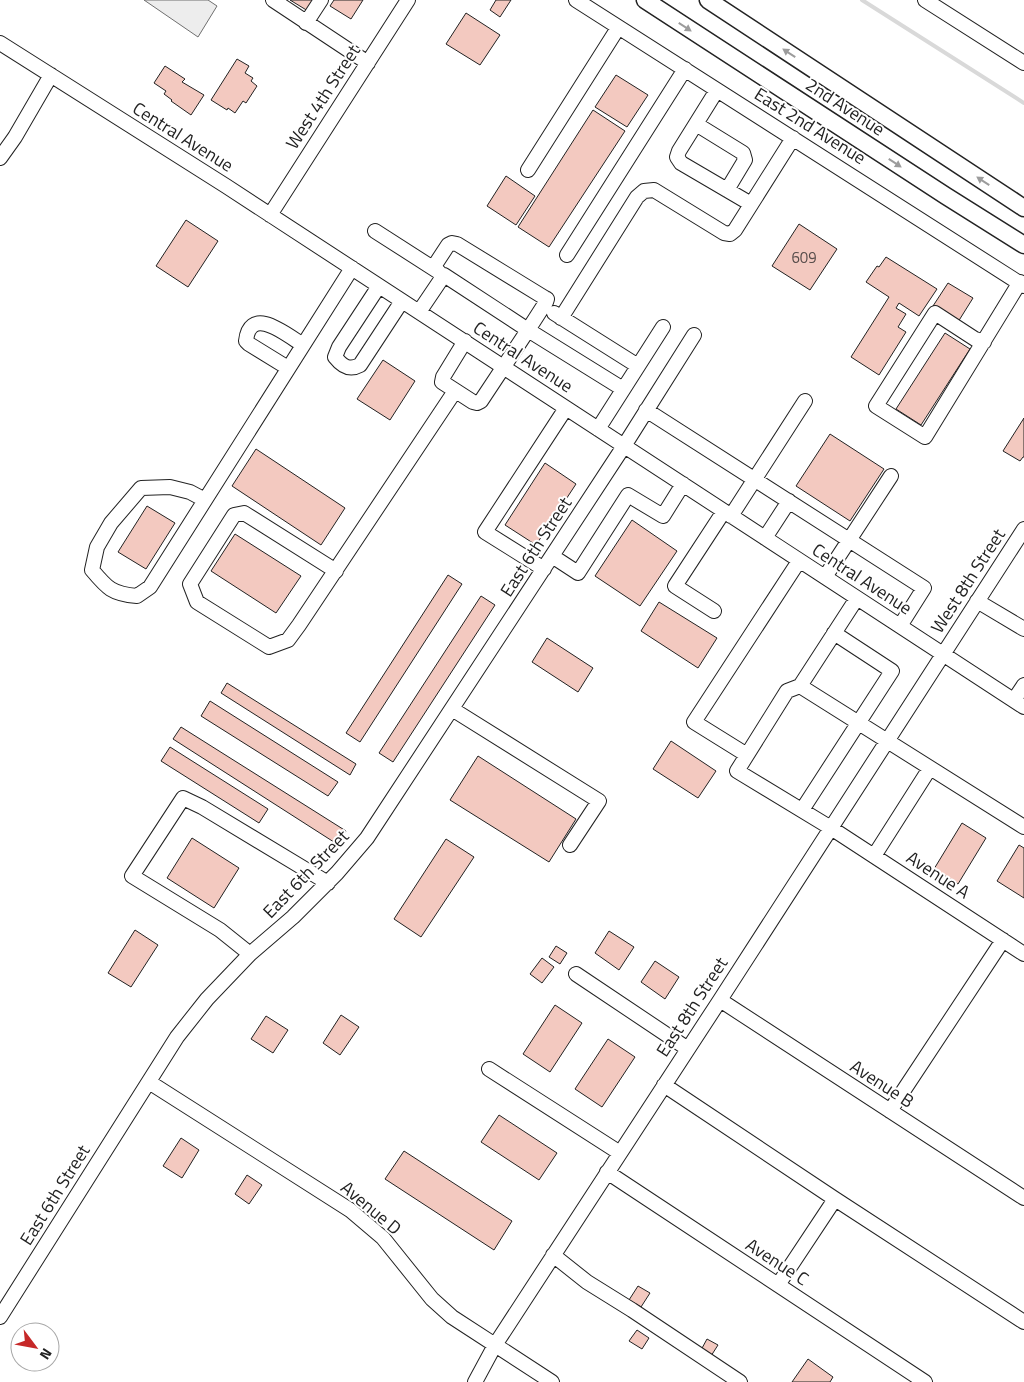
<svg xmlns="http://www.w3.org/2000/svg" width="1024" height="1382" font-family="'Titillium Web',sans-serif">
	<rect width="100%" height="100%" fill="#fff"/>
	<path fill="#ededed" stroke="#6f6f6f" d="M144 0H208L217 6 198 37Z"/>
	<g fill="none" stroke-linecap="round" stroke-linejoin="round">
		<path stroke="#d9d9d9" stroke-width="4" d="M862 0 1024 103"/>
	</g>
	<path fill="#f3c9c0" stroke="#222" d="M290 0H315L308 11Z
		M334 0H363L351 19 330 6Z
		M496 0H511L500 17 490 10Z
		M466 13 500 35 480 65 446 44Z
		M237 59 249 66 245 73 253 78 251 81 257 86 246 103 243 101 235 113 228 108 227 110 211 100Z
		M165 66 185 79 182 82 204 95 191 115 171 101 172 100 164 94 166 91 154 83Z
		M616 75 648 95 627 127 595 107Z
		M593 110 625 131 549 247 518 227Z
		M506 176 535 196 516 225 487 206Z
		M186 220 218 241 188 287 156 266Z
		M799 224 837 249 810 290 772 266Z
		M886 257 937 289 919 316 899 303 896 308 906 314 898 327 906 332 879 375 851 357 889 297 866 282 877 266 879 267Z
		M948 283 973 298 958 322 933 306Z
		M945 333 970 349 921 425 896 409Z
		M383 360 415 381 390 420 357 399Z
		M1024 418V457H1023L1020 461 1003 451Z
		M830 434 884 469 850 521 796 486Z
		M256 449 345 508 321 545 232 486Z
		M545 463 576 484 536 545 505 525Z
		M147 506 175 523 146 569 118 552Z
		M632 520 677 551 640 606 595 576Z
		M235 534 301 576 276 613 211 571Z
		M448 575 462 584 360 742 346 733Z
		M481 596 495 605 393 762 379 753Z
		M659 602 717 638 698 668 641 631Z
		M547 638 593 668 578 692 532 662Z
		M227 683 356 764 350 775 221 693Z
		M210 701 338 782 328 796 201 716Z
		M181 727 346 831 337 844 173 739Z
		M671 741 716 771 698 798 653 769Z
		M170 747 268 809 259 823 161 761Z
		M478 756 576 819 549 862 450 800Z
		M962 823 986 838 958 884 934 869Z
		M192 838 239 868 214 908 167 878Z
		M446 839 474 857 421 937 394 919Z
		M1019 845 1024 848V898L997 881Z
		M135 930 158 945 131 987 108 973Z
		M609 931 634 947 619 970 595 953Z
		M556 946 567 953 560 964 549 957Z
		M542 958 554 967 542 983 530 974Z
		M655 961 679 977 665 999 641 982Z
		M555 1005 582 1023 550 1072 523 1054Z
		M341 1015 359 1027 340 1055 323 1043Z
		M266 1016 288 1030 273 1053 251 1039Z
		M608 1039 635 1057 602 1107 575 1089Z
		M499 1115 557 1153 539 1180 481 1142Z
		M181 1138 199 1150 182 1178 163 1166Z
		M404 1151 512 1221 494 1250 385 1179Z
		M247 1175 262 1185 249 1204 235 1194Z
		M638 1286 650 1293 641 1307 629 1300Z
		M637 1330 649 1338 642 1349 629 1341Z
		M707 1339 718 1345 711 1356 701 1350Z
		M808 1359 833 1377 830 1382H792Z"/>
	<g fill="none" stroke-linecap="round" stroke-linejoin="round">
		<g stroke="#222" stroke-width="16">
			<path id="minor" d="M273 0 368 63
				M576 0 1024 286
				M925 0 1024 63
				M306 23 321 0
				M0 43 226 186 1024 707
				M717 90 679 151 677 157 681 163 751 204
				M696 124 743 153 745 160 727 190
				M0 158 15 137 51 75
				M528 170 618 28
				M270 215 408 0
				M375 231 439 272
				M567 255 685 69
				M433 268 448 245 452 243 457 244 545 298 547 299 546 302 528 330 623 389
				M379 286 339 347 335 357C342 366 349 371 360 365L402 301
				M419 312 444 275 528 330 481 401 477 403 473 402 442 382 443 377 465 341
				M554 313 638 366
				M561 318 637 197 644 191 654 190 724 233 730 234 735 230 793 138
				M984 342 975 339 935 313 876 406 925 437 1020 282
				M288 368 249 344 246 341C250 304 287 335 303 345
				M646 410 924 588 900 626
				M598 429 663 327
				M205 500 190 492 170 487 141 488 111 523 97 547 92 570C107 588 112 594 137 596L150 587 352 268
				M731 516 805 401
				M765 538 789 501
				M552 556 578 573 628 495 663 516 683 484
				M544 569 485 532 566 408
				M336 571 244 513 234 515 190 584 197 602 269 647 288 640 299 625 455 391
				M825 577 891 476
				M857 598 800 686 787 691 737 771 831 828 1024 954
				M977 601 1024 629
				M714 611 675 586 724 511
				M800 686 1024 827
				M1014 700 1024 685
				M452 709 599 801 570 845
				M747 755 694 722 799 561
				M802 810 892 671 834 633
				M874 856 930 768
				M250 954 220 930 132 876 183 798 202 807 328 883
				M576 974 688 1049
				M720 1000 1024 1198
				M489 1069 620 1153
				M149 1082 350 1210 383 1238 432 1299 452 1317 552 1382
				M664 1085 835 1199 1024 1322
				M890 1111 1003 940
				M607 1172 925 1382
				M553 1255 587 1282 632 1310 740 1382
				M778 1285 835 1199
				M0 1317 177 1037 207 999 250 954 293 917 337 873 367 838 624 446 694 335
				M475 1382 495 1345 720 1000 1024 529"/>
		</g>
		<g stroke="#222" stroke-width="19">
			<path id="major" d="M645 0 946 196 1024 245
				M708 0 1024 208"/>
		</g>
		<use href="#minor" stroke="#fff" stroke-width="14"/>
		<use href="#major" stroke="#fff" stroke-width="16"/>
	</g>
	<defs><path id="oneway-solid" d="M-6-.8H1V-3.2L6.5 0L1 3.2V.8H-6Z" transform="scale(1.25)"/></defs>
	<g fill="#9c9c9c">
		<use href="#oneway-solid" transform="translate(685 27) rotate(33)"/>
		<use href="#oneway-solid" transform="translate(789 53) rotate(-147)"/>
		<use href="#oneway-solid" transform="translate(895 163) rotate(33)"/>
		<use href="#oneway-solid" transform="translate(983 181) rotate(-147)"/>
	</g>
	<g text-anchor="middle" stroke-width="4" stroke-linejoin="round" paint-order="stroke">
		<g font-size="15" fill="#564c4a">
			<text x="804" y="263">609</text>
		</g>
		<g font-size="18" fill="#222" stroke="#fff">
			<text transform="translate(323 97) rotate(-57)" y="6">West 4th Street</text>
			<text transform="translate(845 107) rotate(33)" y="6">2nd Avenue</text>
			<text transform="translate(810 126) rotate(32)" y="6">East 2nd Avenue</text>
			<text transform="translate(183 137) rotate(32)" y="6">Central Avenue</text>
			<text transform="translate(523 357) rotate(33)" y="6">Central Avenue</text>
			<text transform="translate(536 547) rotate(-57)" y="6">East 6th Street</text>
			<text transform="translate(862 579) rotate(33)" y="6">Central Avenue</text>
			<text transform="translate(968 581) rotate(-57)" y="6">West 8th Street</text>
			<text transform="translate(306 874) rotate(-46)" y="6">East 6th Street</text>
			<text transform="translate(938 875) rotate(33)" y="6">Avenue A</text>
			<text transform="translate(692 1007) rotate(-57)" y="6">East 8th Street</text>
			<text transform="translate(882 1084) rotate(33)" y="6">Avenue B</text>
			<text transform="translate(55 1195) rotate(-58)" y="6">East 6th Street</text>
			<text transform="translate(371 1208) rotate(40)" y="6">Avenue D</text>
			<text transform="translate(777 1262) rotate(33)" y="6">Avenue C</text>
		</g>
	</g>
	<g transform="translate(35 1347) rotate(122)"><circle r="24" fill="#ffffff" stroke="#a7a7a7"/>
	<path d="M0-4L9 19L0 12L-9 19Z" fill="#c62828"/>
	<text y="-8" font-size="14" font-weight="bold" text-anchor="middle" fill="#222222">N</text>
	</g>
</svg>
